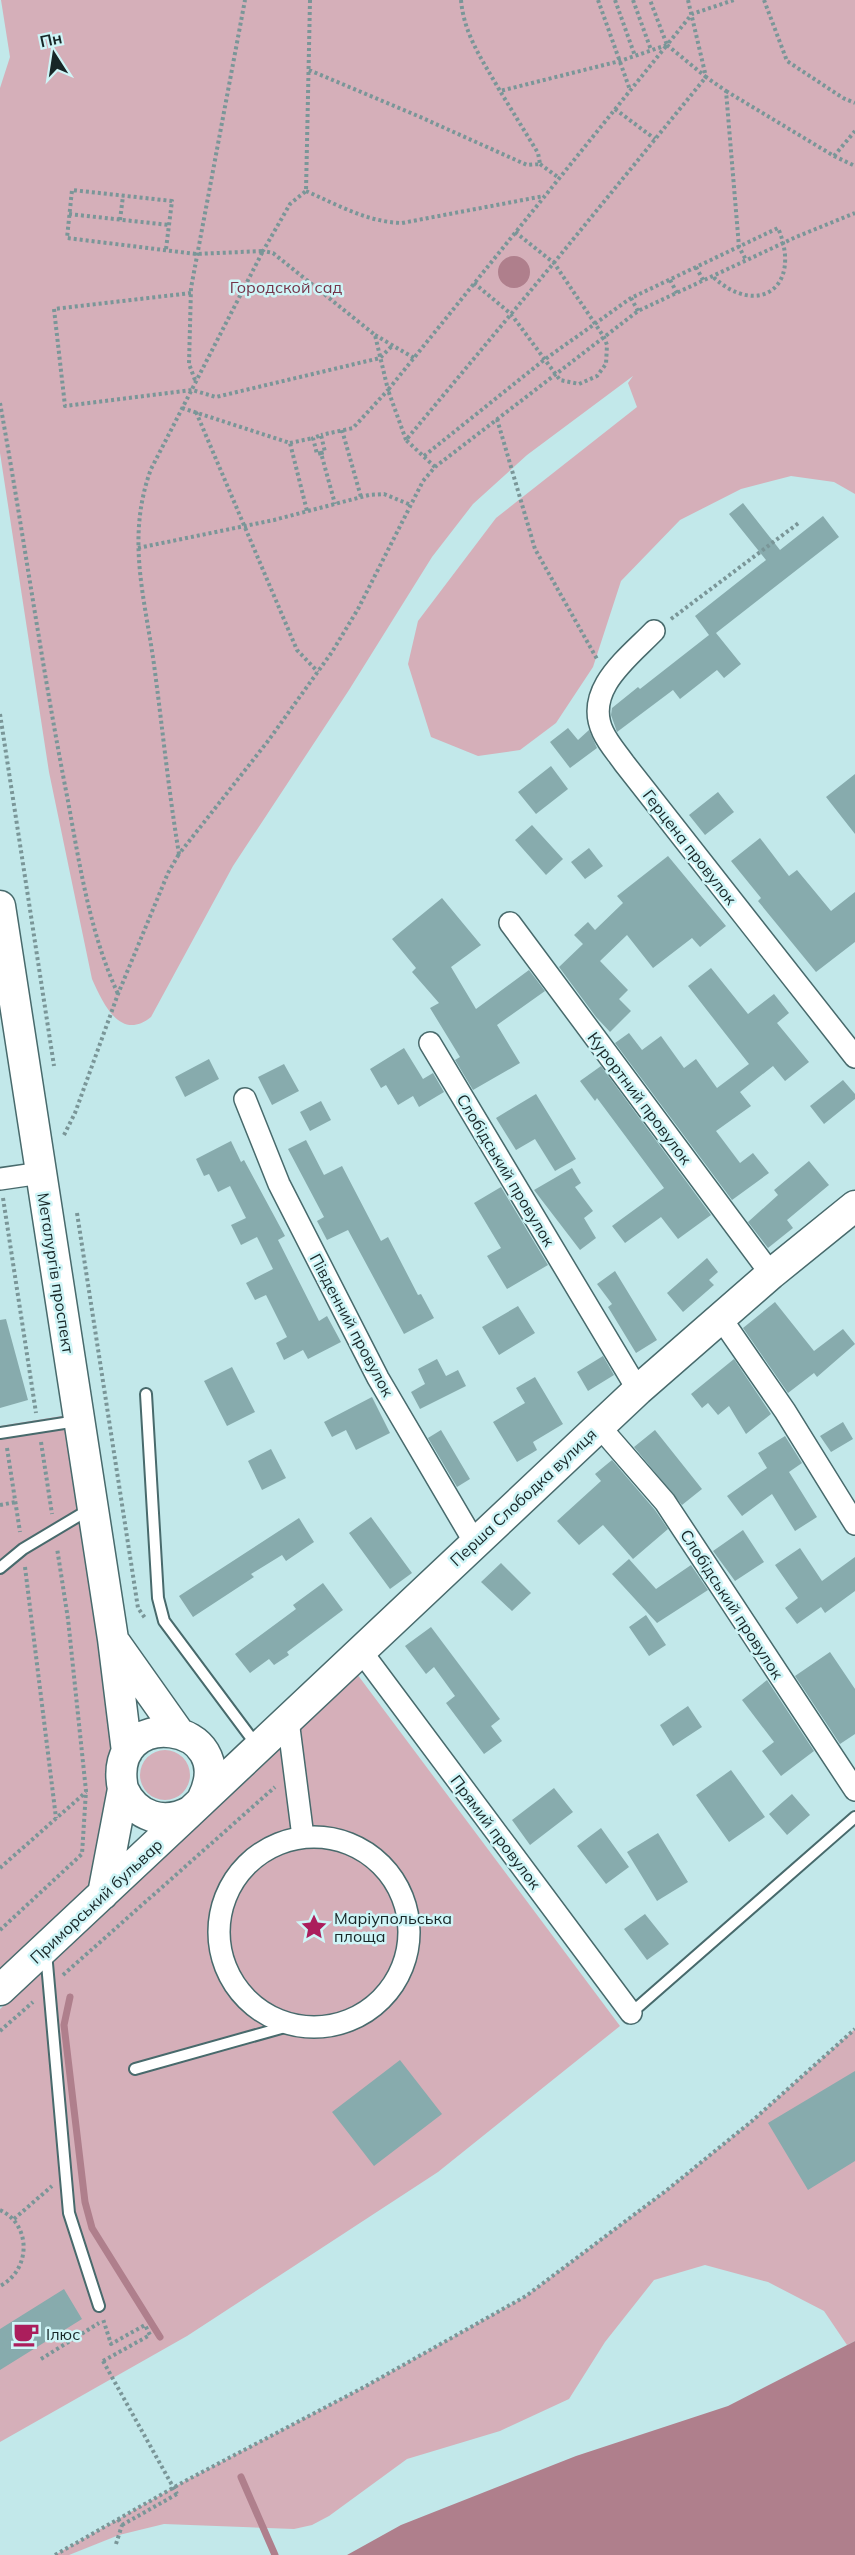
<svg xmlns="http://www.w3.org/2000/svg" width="855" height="2555" font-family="Mulish,sans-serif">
	<rect width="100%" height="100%" fill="#c2e8ea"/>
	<path fill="#d5afb9" d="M1 0H855V494L834 482 791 476 741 489 680 520 621 581 593 667 556 723 520 750 478 756 431 737 408 664 418 621 496 518 637 407 628 383 633 376 527 455 473 504 432 557 349 690 233 866 151 1017C120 1042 103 1003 92 979L49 772 0 453V88L10 57Z
		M68 1415 116 1750 95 1886 0 1972V1426Z
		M357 1674 620 2026 438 2172 187 2336 0 2442V2009Z
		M140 1775a25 25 0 1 1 50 0a25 25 0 1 1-50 0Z
		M855 2029V2341L847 2345 824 2311 768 2282 705 2265 654 2280 605 2342 569 2399 500 2431 407 2459 329 2516 312 2525 294 2529 164 2524 119 2535 69 2555H55L187 2480 366 2386 526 2296 667 2190 752 2121Z"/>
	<path fill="#af7f8c" d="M498 272a16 16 0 1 1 32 0a16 16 0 1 1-32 0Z
		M855 2341V2555H347L401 2525 576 2456 728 2406Z"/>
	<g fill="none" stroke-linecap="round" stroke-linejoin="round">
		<path stroke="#af7f8c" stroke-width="7" d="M70 1997 64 2025 85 2202 92 2228 160 2337
			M241 2477 275 2555"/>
	</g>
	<path fill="#87abad" d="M743 503 780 550 823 516 839 537 716 633 741 664 724 678 717 670 680 699 673 690 617 732 611 715 612 708 638 687 640 689 709 635 695 616 766 560 729 514Z
		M568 728 578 740 589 730 597 748 570 768 550 742Z
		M551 766 568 789 536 814 518 792Z
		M855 774V834L826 797Z
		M718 792 734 812 705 835 689 815Z
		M532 825 563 859 546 875 515 840Z
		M760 838 789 876 797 870 831 911 855 892V942L816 972 758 901 761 898 731 861Z
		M589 848 603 866 585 879 571 862Z
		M668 856 726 926 700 947 692 938 653 968 627 935 600 961 628 990 619 999 631 1011 610 1032 596 1017 559 967 583 944 574 935 588 922 595 930 623 903 617 896Z
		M442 898 481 945 451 967 476 1009 529 970 545 991 497 1025 520 1063 473 1090 455 1060 460 1057 430 1008 439 1003 412 972 416 968 392 939Z
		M711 968 748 1014 774 994 789 1013 777 1023 809 1062 785 1081 773 1066 740 1092 751 1106 716 1131 740 1163 753 1153 769 1173 732 1200 615 1043 629 1033 642 1050 661 1036 684 1068 696 1059 717 1088 749 1064 688 986Z
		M404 1048 423 1079 433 1073 444 1092 419 1107 413 1096 398 1105 386 1085 381 1088 370 1069Z
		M209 1059 219 1079 185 1097 175 1077Z
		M284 1064 299 1091 272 1105 258 1077Z
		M601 1066 711 1215 678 1239 661 1217 625 1243 612 1226 664 1188 597 1098 595 1101 580 1081Z
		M843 1080 855 1094V1099L824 1124 810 1106Z
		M536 1094 576 1159 555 1171 535 1139 516 1150 496 1118Z
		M321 1101 331 1120 310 1131 300 1112Z
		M306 1140 324 1175 342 1166 381 1241 388 1237 418 1295 421 1294 434 1318 404 1334 348 1230 327 1240 317 1221 324 1217 288 1149Z
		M231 1141 241 1162 244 1160 285 1236 278 1240 319 1321 327 1316 341 1342 308 1359 303 1350 284 1360 276 1343 287 1337 266 1295 255 1300 246 1283 273 1269 257 1237 241 1245 231 1225 246 1218 230 1186 218 1192 209 1174 204 1176 196 1159Z
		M809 1161 829 1185 787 1220 793 1228 768 1248 748 1222 778 1195 774 1190Z
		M572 1168 581 1183 575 1187 593 1211 584 1218 596 1238 580 1250 534 1190Z
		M501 1187 548 1265 507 1289 487 1256 501 1248 474 1203Z
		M707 1258 718 1272 709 1280 714 1285 683 1312 667 1293Z
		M615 1271 657 1340 636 1353 608 1307 612 1304 597 1284Z
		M775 1302 814 1351 843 1329 855 1344 817 1377 814 1373 788 1393 743 1328Z
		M518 1306 535 1333 499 1355 482 1327Z
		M6 1319 28 1400 0 1408V1320Z
		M603 1356 614 1375 588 1391 577 1372Z
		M437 1359 446 1376 458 1370 466 1386 420 1409 411 1392 425 1384 418 1369Z
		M734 1359 771 1414 746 1434 729 1406 718 1415 708 1403 702 1408 691 1394Z
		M232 1367 255 1412 227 1426 204 1381Z
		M535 1377 563 1424 533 1442 537 1450 517 1462 493 1422 525 1403 516 1388Z
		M372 1397 390 1433 356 1450 346 1430 332 1437 324 1422Z
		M843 1422 853 1439 831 1452 820 1436Z
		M441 1430 470 1479 457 1487 428 1438Z
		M655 1430 702 1489 682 1505 634 1447Z
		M785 1436 802 1463 789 1472 817 1517 795 1531 772 1494 742 1516 727 1496 767 1468 758 1453Z
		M271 1449 286 1478 262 1490 248 1461Z
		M612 1460 655 1510 668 1529 633 1559 603 1525 579 1545 557 1521 601 1481 595 1474Z
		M371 1517 412 1573 390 1589 349 1533Z
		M299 1518 314 1542 286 1561 282 1555 251 1574 254 1577 193 1617 179 1596Z
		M743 1530 764 1562 735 1581 713 1551Z
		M800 1548 822 1581 855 1557V1591L825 1613 821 1607 797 1624 785 1608 798 1598 775 1565Z
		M629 1559 656 1589 691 1565 708 1590 657 1623 612 1574Z
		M501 1563 531 1593 512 1611 481 1582Z
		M323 1583 343 1610 287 1652 289 1655 274 1665 269 1659 250 1673 235 1654 296 1609 293 1605Z
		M646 1615 666 1645 649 1656 629 1627Z
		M431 1627 500 1719 491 1726 502 1741 484 1754 446 1703 455 1696 434 1667 426 1674 405 1646Z
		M830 1652 855 1689V1734L840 1744 795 1676Z
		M767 1680 814 1751 781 1776 762 1751 774 1742 742 1700Z
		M688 1706 702 1727 673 1746 660 1725Z
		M731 1770 765 1817 729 1842 696 1795Z
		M554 1788 573 1812 530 1845 512 1820Z
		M792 1794 810 1815 787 1835 769 1814Z
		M601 1828 629 1867 606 1884 577 1846Z
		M658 1833 688 1882 657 1901 627 1852Z
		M645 1914 669 1944 647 1960 624 1929Z
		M400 2060 442 2114 374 2166 332 2112Z
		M855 2071V2161L808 2190 768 2123Z
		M64 2289 82 2319 0 2370V2329Z"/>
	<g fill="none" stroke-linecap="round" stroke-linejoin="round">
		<g stroke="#486a6c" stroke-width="14">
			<path id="lane" d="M146 1394 158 1598 164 1621 258 1747
				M0 1433 77 1421
				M0 1568 23 1549 90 1509
				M46 1952 69 2213 99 2306
				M631 2013 855 1817
				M135 2069 292 2025"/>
		</g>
		<g stroke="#486a6c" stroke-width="24">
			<path id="street" d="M654 631C629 657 583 690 603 732 608 743 617 753 624 763L855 1057
				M510 923 771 1274
				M430 1043 638 1390
				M245 1099 279 1184 378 1378 475 1543
				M0 1179 41 1173
				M720 1317 785 1411 855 1524
				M599 1426 665 1502 855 1790
				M361 1651 631 2013
				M288 1720 303 1837
				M219 1932a95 95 0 1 1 190 0a95 95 0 1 1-190 0Z"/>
		</g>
		<g stroke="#486a6c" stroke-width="33">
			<path id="secondary" d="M0 906 113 1639 127 1752
				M116 1644 179 1733
				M123 1789C136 1817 164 1826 191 1811L638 1390 771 1274 855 1206
				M103 1894 123 1789C105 1703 243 1720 202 1800
				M0 1990 190 1812"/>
		</g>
		<path stroke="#7a9698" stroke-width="4" stroke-dasharray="3 3" stroke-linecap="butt" d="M310 0 306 191 290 204 263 251 273 253 375 335 388 390 353 428 321 435
			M461 0C464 35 483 61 500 91L620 61 667 45 692 14 734 0
			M598 0 630 90
			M615 0 635 56
			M633 0 651 50
			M688 0 706 77 726 91 739 247 746 260
			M764 0 787 61 843 98 855 103
			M309 70 418 116 527 165 540 164 538 153 500 91
			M726 91 834 156 855 131
			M615 109 655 139
			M834 156 855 166
			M540 164 559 178
			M306 191C338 205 367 222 402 223L544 196
			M69 214 169 225
			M120 220 123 196
			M166 249 172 201 72 190 67 238 196 254 263 251 151 469C125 540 146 601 155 672 163 733 169 794 179 854L268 741 332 652 358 609 423 481 435 467 638 311 796 237 855 213
			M696 267 703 280
			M670 280 677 293
			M474 283 511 314 560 380 579 384 597 376 606 364 607 345 604 337 554 263 515 232
			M191 293 54 309 65 406 192 390 216 397 380 358 393 345
			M638 311 631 298 778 228C803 287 758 319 712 276
			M375 335 414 358
			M195 380 189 364 191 288 245 0
			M0 403C24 536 42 669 68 801 80 867 90 933 118 994
			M182 408 290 443 307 511
			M196 412 297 650 318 672
			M497 419 535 549 597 659
			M342 430 361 497
			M406 440 388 390 667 45 650 0
			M290 443 313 438
			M321 453 317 454 313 438 321 435 325 452 321 453 335 504
			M424 456 544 360 631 298
			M435 467 406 440 557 259 706 77 667 45
			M138 548 274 520 369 495 384 494 411 505
			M671 619 800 522
			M0 714 54 1066
			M64 1135 75 1113 118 994 168 873 179 854
			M3 1198 36 1413
			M77 1213 138 1608 145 1618
			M41 1442 52 1514
			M7 1448 20 1532
			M0 1505 16 1502
			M25 1567 56 1818
			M0 1868 86 1792
			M0 1930 82 1854 86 1791 68 1619 57 1548
			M63 1975 275 1787
			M0 2031 33 2002
			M0 2210C32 2225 31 2270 0 2286
			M14 2219 52 2186
			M41 2359 99 2323
			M103 2361 150 2335 145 2325 111 2344 103 2319
			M122 2525 177 2494
			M116 2544 122 2525 118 2519
			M55 2555 187 2480 366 2386 526 2296 667 2190 752 2121 855 2029"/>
		<use href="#lane" stroke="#fff" stroke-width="10"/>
		<use href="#street" stroke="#fff" stroke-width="21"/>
		<use href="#secondary" stroke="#fff" stroke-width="30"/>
		<path stroke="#7a9698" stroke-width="4" stroke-dasharray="3 3" stroke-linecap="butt" d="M103 2361 177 2494"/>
	</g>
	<defs>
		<g id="sight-bare" transform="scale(2.07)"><path d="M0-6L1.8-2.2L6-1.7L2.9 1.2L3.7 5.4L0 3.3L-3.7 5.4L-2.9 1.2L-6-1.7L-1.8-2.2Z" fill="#ab1e5c" stroke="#cff5f7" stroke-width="2.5" paint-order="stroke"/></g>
		<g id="cafe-bare" transform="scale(2.07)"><path d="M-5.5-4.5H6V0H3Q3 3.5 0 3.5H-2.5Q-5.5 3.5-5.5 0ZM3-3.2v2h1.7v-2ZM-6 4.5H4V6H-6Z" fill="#ab1e5c" stroke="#cff5f7" stroke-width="2.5" paint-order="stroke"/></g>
	</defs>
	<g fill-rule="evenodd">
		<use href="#sight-bare" x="314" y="1927"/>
		<use href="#cafe-bare" x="26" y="2334"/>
	</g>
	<g text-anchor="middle" stroke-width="5" stroke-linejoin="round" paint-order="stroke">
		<g font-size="16" fill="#743449" stroke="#cff5f7">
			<text x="286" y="293">Городской сад</text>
		</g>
		<g font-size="16" fill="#172627" stroke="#cff5f7">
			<text transform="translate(690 847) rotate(52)" y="6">Герцена провулок</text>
			<text transform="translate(640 1098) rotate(53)" y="6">Курортний провулок</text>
			<text transform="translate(506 1170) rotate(59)" y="6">Слобідський провулок</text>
			<text transform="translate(56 1273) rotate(81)" y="6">Металургів проспект</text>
			<text transform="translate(352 1325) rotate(62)" y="6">Південний провулок</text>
			<text transform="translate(523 1497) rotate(-43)" y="6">Перша Слободка вулиця</text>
			<text transform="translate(732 1604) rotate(57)" y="6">Слобідський провулок</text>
			<text transform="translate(496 1832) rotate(53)" y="6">Прямий провулок</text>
			<text transform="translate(96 1901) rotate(-43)" y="6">Приморський бульвар</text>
		</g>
		<g font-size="16" fill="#172627" stroke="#cff5f7" text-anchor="start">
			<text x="334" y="1924">Маріупольська<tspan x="334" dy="18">площа</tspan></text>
			<text x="46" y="2340">Ілюс</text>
		</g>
	</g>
	<g transform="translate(54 54) rotate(348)" stroke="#cff5f7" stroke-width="4.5" paint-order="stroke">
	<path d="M0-4.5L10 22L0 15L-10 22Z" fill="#172627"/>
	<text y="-9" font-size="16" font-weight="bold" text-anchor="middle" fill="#172627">Пн</text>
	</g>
</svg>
